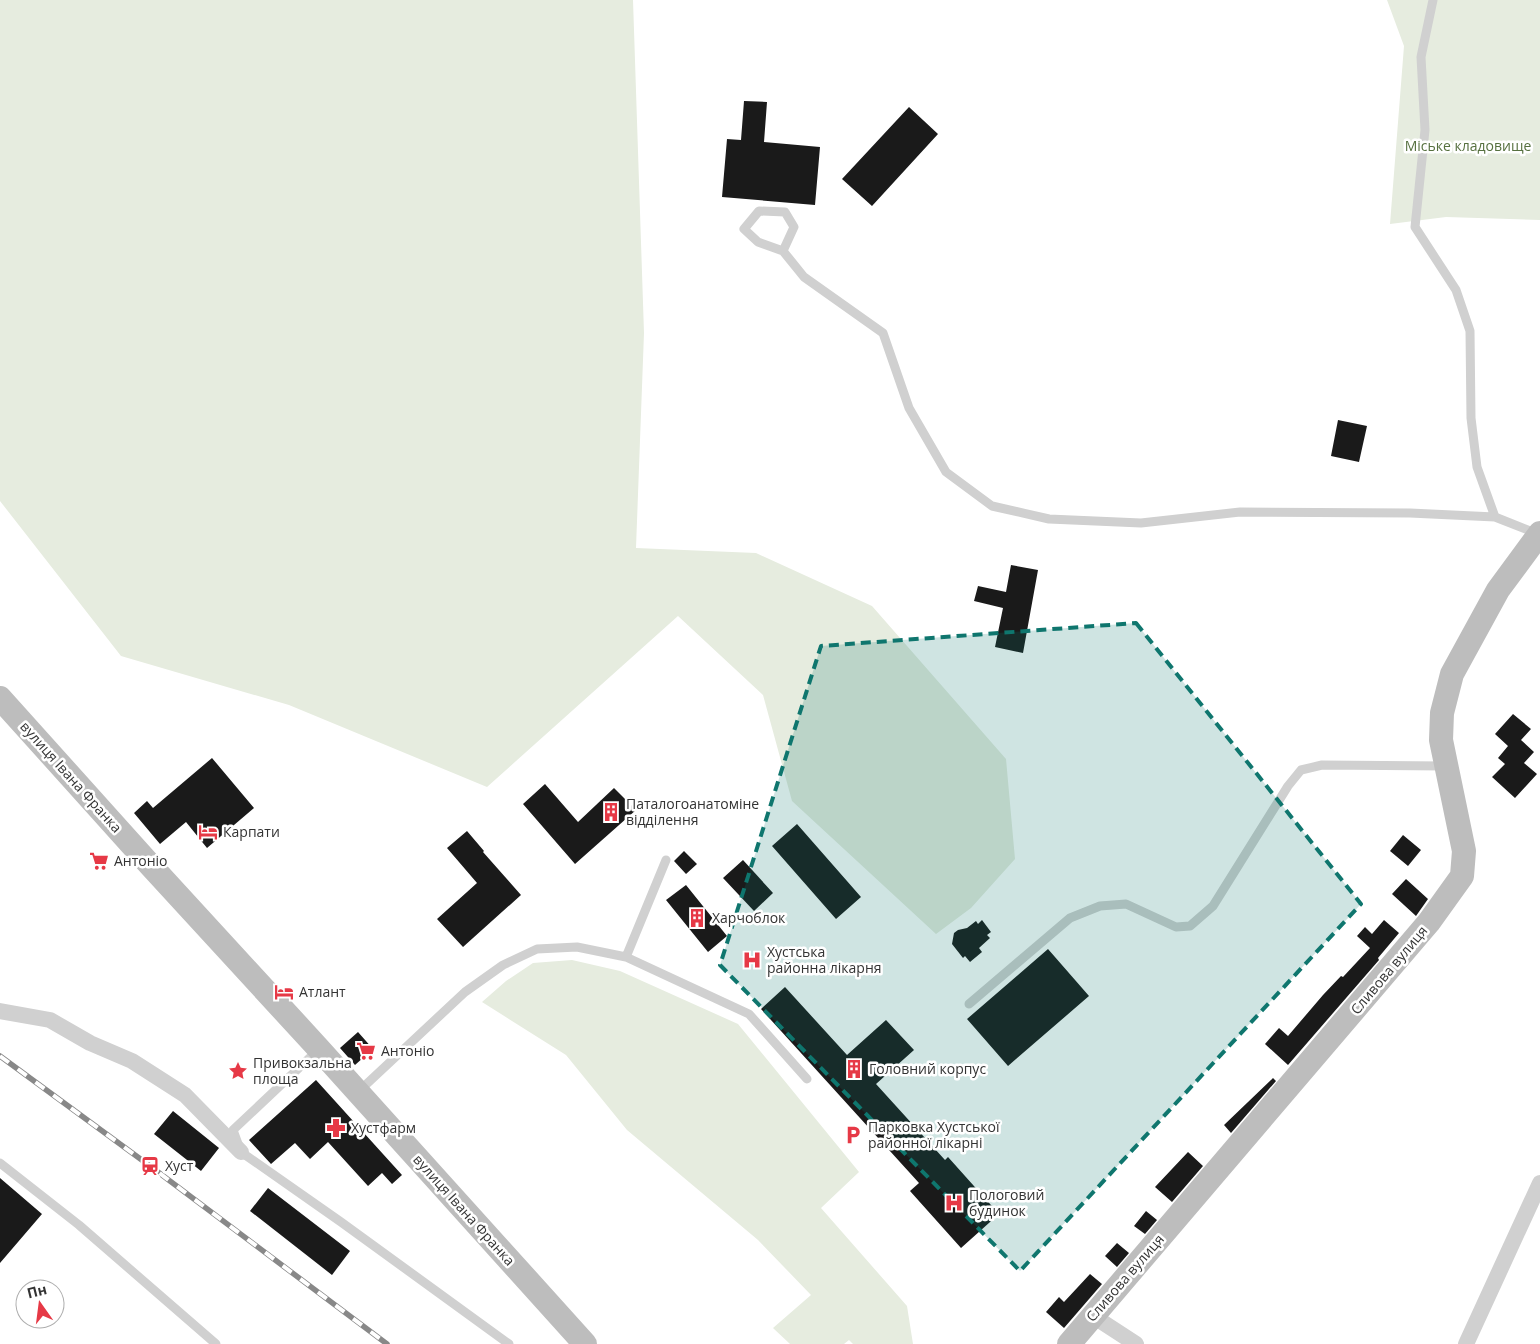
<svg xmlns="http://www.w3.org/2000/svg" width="1540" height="1344" font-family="'Open Sans',sans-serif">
	<rect width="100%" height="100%" fill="#fff"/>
	<path fill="#e6ecdf" d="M0 0H633L644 333 636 548 756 553 872 606 1006 759 1015 859 971 908 936 934 792 801 763 695 678 616 487 787 289 705 121 656 0 501Z
		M1387 0H1540V220L1446 217 1390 224 1404 46Z
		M572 960 620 971 738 1024 859 1172 821 1208 907 1306 913 1344H853L849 1340 844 1344H790L773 1328 811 1295 758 1240 627 1130 566 1055 482 1002 506 981 533 963Z"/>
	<path fill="#1a1a1a" d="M744 101 767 102 764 142 820 147 815 205 722 197 727 139 741 140Z
		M909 107 938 134 872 206 842 179Z
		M1338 420 1367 426 1359 462 1331 456Z
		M1011 565 1038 570 1023 653 995 647 1003 608 974 601 978 586 1006 592Z
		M1513 714 1531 729 1521 740 1534 752 1524 763 1537 774 1515 798 1492 777 1505 764 1498 758 1508 746 1495 734Z
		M212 758 254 808 207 848 186 822 160 844 134 813 147 801 153 808Z
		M545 784 578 822 614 788 636 810 575 864 523 804Z
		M797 824 861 897 836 919 772 846Z
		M467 831 484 851 483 852 521 895 463 947 437 919 477 883 447 848Z
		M1403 835 1421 850 1408 866 1390 851Z
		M684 851 697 864 686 874 674 861Z
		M743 860 773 893 754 911 723 878Z
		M1406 879 1428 899 1416 916 1392 894Z
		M686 885 727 936 708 952 666 900Z
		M982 920 991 932 987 935 990 938 979 948 982 952 970 962 965 956 963 958 952 944 954 933 958 930 967 928 976 921 978 924Z
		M1384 920 1399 933 1378 958 1379 960 1288 1065 1265 1044 1279 1028 1288 1036 1323 995 1341 976 1343 977 1370 948 1357 936 1365 927 1372 934Z
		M1048 949 1089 996 1008 1066 967 1019Z
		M785 987 847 1055 886 1020 914 1050 876 1084 945 1160 948 1157 999 1214 961 1248 910 1191 919 1183 761 1009Z
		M358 1032 373 1049 355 1065 340 1048Z
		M1273 1078 1276 1081 1231 1133 1224 1125Z
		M316 1080 402 1175 392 1184 382 1173 368 1186 328 1142 310 1159 295 1143 271 1164 249 1140Z
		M173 1111 219 1148 201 1171 154 1134Z
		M1188 1152 1203 1166 1172 1202 1155 1187Z
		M0 1178 42 1214 0 1263Z
		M268 1188 350 1251 332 1275 250 1211Z
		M1146 1211 1157 1220 1145 1234 1134 1226Z
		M1117 1243 1129 1253 1117 1267 1105 1256Z
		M1090 1274 1102 1284 1064 1328 1046 1312 1059 1297 1064 1302Z"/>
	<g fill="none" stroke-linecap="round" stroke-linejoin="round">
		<path stroke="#d0d0d0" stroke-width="9" d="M1433 0 1421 57 1425 130 1415 227 1456 290 1470 331 1471 418 1477 467 1495 517
			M783 251 758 242 744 229 759 211 785 212 794 227 783 251 804 277 883 333 909 408 946 472 992 506 1049 519 1141 523 1240 512 1410 513 1495 517 1538 534
			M626 957 666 860
			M969 1004 1070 918 1100 906 1126 904 1176 927 1190 926 1213 906 1288 786 1301 770 1322 765 1445 766
			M319 1049 233 1130 241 1152 341 1222 509 1344
			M358 1092 465 992 503 965 537 949 577 947 626 957 749 1014 807 1079
			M0 1163 79 1225 216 1344"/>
		<path stroke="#d0d0d0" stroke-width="16" d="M0 1011 50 1020 90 1043 132 1061 185 1095 241 1152
			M1093 1316 1136 1344
			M1466 1344 1540 1183"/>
		<path stroke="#bdbdbd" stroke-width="24" d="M0 698 151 866 319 1049 585 1344
			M1069 1344 1429 922 1462 876 1464 851 1441 740 1442 713 1452 674 1498 590 1540 533"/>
		<g stroke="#888" stroke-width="5.5">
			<path id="rail" d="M0 1056 150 1166 387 1344"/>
		</g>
		<use href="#rail" stroke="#fff" stroke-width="4" stroke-dasharray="11" stroke-linecap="butt"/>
	</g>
	<path fill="#0f766e" fill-opacity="0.2" stroke="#0f766e" stroke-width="4" stroke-dasharray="10 6" stroke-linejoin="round" d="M1136 623 1361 904 1020 1271 720 965 821 646Z"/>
	<defs>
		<g id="building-bare" transform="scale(1.5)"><path d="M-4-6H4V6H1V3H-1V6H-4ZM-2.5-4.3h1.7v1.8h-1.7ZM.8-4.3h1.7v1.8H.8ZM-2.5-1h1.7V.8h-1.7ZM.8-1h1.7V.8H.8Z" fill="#e63946" stroke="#fff" stroke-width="2.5" paint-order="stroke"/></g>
		<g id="hotel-bare" transform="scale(1.5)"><path d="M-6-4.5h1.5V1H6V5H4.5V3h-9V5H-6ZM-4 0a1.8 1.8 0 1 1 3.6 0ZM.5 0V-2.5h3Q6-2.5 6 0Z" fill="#e63946" stroke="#fff" stroke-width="2.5" paint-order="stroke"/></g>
		<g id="supermarket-bare" transform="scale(1.5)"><path d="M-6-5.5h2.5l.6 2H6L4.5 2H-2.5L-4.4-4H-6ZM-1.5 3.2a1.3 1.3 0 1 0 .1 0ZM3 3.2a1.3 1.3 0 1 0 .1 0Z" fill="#e63946" stroke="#fff" stroke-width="2.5" paint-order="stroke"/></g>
		<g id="hospital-bare" transform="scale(1.5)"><path d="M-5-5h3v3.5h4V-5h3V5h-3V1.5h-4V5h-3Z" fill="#e63946" stroke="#fff" stroke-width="2.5" paint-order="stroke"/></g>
		<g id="sight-bare" transform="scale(1.5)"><path d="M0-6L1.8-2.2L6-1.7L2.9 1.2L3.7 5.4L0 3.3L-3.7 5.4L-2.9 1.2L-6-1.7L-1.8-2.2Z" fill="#e63946" stroke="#fff" stroke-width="2.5" paint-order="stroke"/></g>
		<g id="pharmacy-bare" transform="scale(1.5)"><path d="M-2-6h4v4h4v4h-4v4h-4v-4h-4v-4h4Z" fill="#e63946" stroke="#fff" stroke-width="2.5" paint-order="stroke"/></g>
		<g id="parking-bare" transform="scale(1.5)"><path d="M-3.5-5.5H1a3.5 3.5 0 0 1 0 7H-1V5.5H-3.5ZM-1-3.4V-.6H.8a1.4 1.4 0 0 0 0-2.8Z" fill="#e63946" stroke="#fff" stroke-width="2.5" paint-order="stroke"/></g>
		<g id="station-bare" transform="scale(1.5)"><path d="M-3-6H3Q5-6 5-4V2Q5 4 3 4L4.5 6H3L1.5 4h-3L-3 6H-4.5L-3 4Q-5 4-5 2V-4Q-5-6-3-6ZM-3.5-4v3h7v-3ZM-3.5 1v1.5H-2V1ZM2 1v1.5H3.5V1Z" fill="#e63946" stroke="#fff" stroke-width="2.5" paint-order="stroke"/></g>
	</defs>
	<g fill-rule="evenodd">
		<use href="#building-bare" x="611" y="812"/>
		<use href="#hotel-bare" x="208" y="832"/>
		<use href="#supermarket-bare" x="99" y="861"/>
		<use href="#building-bare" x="697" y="918"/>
		<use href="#hospital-bare" x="752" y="960"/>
		<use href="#hotel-bare" x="284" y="992"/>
		<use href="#supermarket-bare" x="366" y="1051"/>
		<use href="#building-bare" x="854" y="1069"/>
		<use href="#sight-bare" x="238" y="1071"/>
		<use href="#pharmacy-bare" x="336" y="1128"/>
		<use href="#parking-bare" x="853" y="1135"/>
		<use href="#station-bare" x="150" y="1166"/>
		<use href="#hospital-bare" x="954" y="1203"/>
	</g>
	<g text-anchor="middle" stroke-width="5" stroke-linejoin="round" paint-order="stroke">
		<g font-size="14" fill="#56703f" stroke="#fff">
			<text x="1468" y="151">Міське кладовище</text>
		</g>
		<g font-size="14" fill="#333" stroke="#fff">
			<text transform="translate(71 777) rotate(48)" y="5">вулиця Івана Франка</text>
			<text transform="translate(1389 970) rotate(-50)" y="5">Сливова вулиця</text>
			<text transform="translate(464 1210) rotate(48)" y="5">вулиця Івана Франка</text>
			<text transform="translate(1125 1278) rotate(-49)" y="5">Сливова вулиця</text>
		</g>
		<g font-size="14" fill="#333" stroke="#fff" text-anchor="start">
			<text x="626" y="809">Паталогоанатоміне<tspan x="626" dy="16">відділення</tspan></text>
			<text x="223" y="837">Карпати</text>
			<text x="114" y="866">Антонio</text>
			<text x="712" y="923">Харчоблок</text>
			<text x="767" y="957">Хустська<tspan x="767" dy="16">районна лікарня</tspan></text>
			<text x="299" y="997">Атлант</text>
			<text x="381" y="1056">Антоніо</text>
			<text x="253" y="1068">Привокзальна<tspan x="253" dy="16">площа</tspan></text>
			<text x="869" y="1074">Головний корпус</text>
			<text x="868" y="1132">Парковка Хустської<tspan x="868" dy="16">районної лікарні</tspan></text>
			<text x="351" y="1133">Хустфарм</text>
			<text x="165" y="1171">Хуст</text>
			<text x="969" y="1200">Пологовий<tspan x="969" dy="16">будинок</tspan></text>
		</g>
	</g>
	<g transform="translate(40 1304) rotate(346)"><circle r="24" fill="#ffffff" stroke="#adadad"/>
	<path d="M0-4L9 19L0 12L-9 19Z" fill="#e63946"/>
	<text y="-8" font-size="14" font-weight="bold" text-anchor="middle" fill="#333333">Пн</text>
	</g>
</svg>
